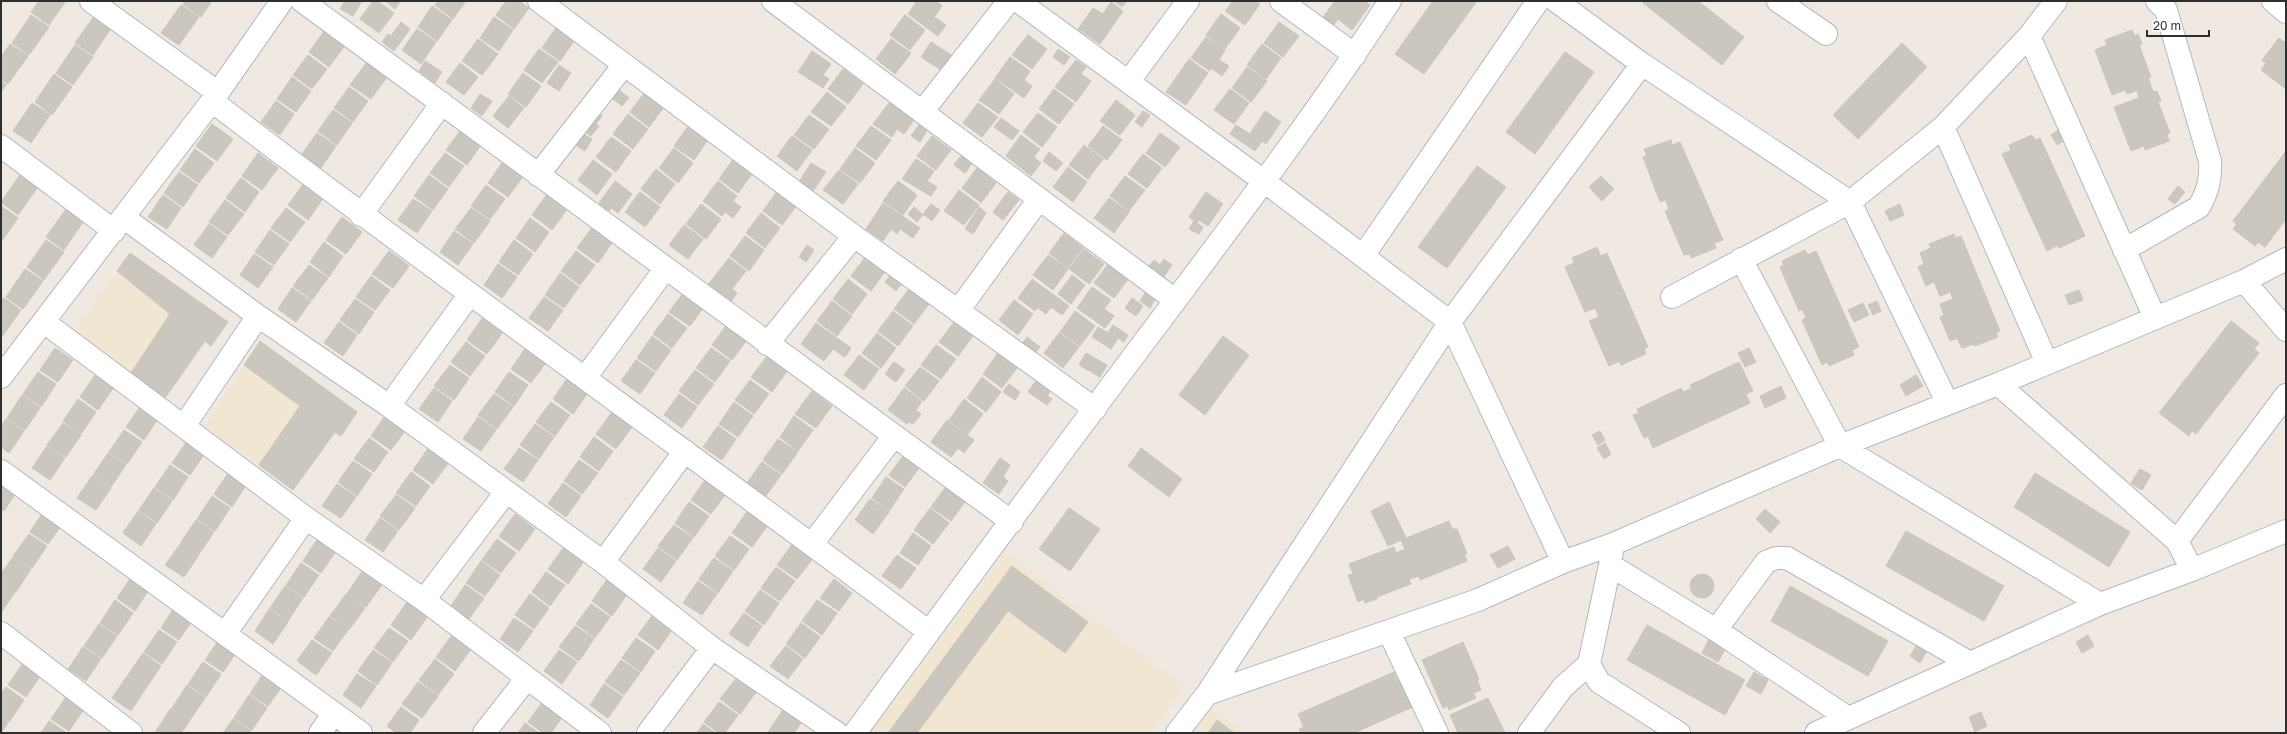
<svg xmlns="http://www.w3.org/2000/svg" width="2287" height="734" font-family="'Golos Text',sans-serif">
	<rect width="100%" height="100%" fill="#efe9e1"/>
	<path fill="#f0e6d1" d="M130 253 228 322 211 346 205 341 163 401 71 337Z
		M260 341 357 412 341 436 335 432 293 490 205 426Z
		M1005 553 1184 687 1150 733H871Z
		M1210 707 1244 733H1190Z"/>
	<path fill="#cbc7bf" stroke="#cbc5ba" d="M39 1H66L49 25 31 12Z
		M185 1H212L201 17 183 4Z
		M345 1H362L353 16 340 9Z
		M373 1H378L394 13 379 33 360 19Z
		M385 1H401L395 9Z
		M438 1H466L453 19 435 5Z
		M506 1H519L529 8 514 29 496 15Z
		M917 1H936L942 6 934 17 946 25 938 36 908 14Z
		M1114 1H1127L1122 7Z
		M1233 1H1256L1260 4 1245 25 1225 11Z
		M1335 1H1364L1370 5 1352 30 1338 19 1332 28 1321 20Z
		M1433 1H1477L1424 74 1395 54Z
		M1645 1H1698L1744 37 1722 65 1643 3Z
		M1111 2 1123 11 1100 44 1078 29 1093 8 1103 14Z
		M181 5 199 17 179 45 161 33Z
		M432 6 452 20 437 41 418 27Z
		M1221 14 1240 28 1225 49 1206 35Z
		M31 15 49 27 29 55 12 43Z
		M95 15 112 27 93 55 75 43Z
		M905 15 925 30 910 50 890 35Z
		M494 17 513 30 499 51 480 38Z
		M401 22 410 29 394 51 382 42 388 34 391 36Z
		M1279 22 1299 36 1283 57 1264 43Z
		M556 28 574 41 560 61 542 48Z
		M417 29 436 42 421 64 402 50Z
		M325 30 346 44 329 67 309 52Z
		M2132 30 2135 36 2138 34 2142 44 2139 45 2151 77 2148 78 2151 85 2127 94 2125 90 2112 95 2095 50 2107 45 2105 40Z
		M1028 35 1047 49 1032 69 1012 55Z
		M1206 37 1225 50 1219 60 1229 66 1222 76 1211 68 1210 71 1191 58Z
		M2279 38 2284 42 2286 40V89L2261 70 2266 63 2262 60Z
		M478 39 498 54 482 75 462 61Z
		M891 39 911 53 895 74 876 59Z
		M931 42 951 55 941 70 921 57Z
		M1902 43 1927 67 1858 139 1833 115Z
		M10 44 28 56 8 84 1 79V57Z
		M1262 44 1281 58 1266 79 1247 65Z
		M75 45 93 57 73 85 56 73Z
		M539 49 558 62 542 83 524 70Z
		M1058 49 1070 57 1064 65 1053 57Z
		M812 51 831 64 823 75 829 79 823 88 798 72Z
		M1565 52 1594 72 1535 154 1506 132Z
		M308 55 327 69 312 89 293 75Z
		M1010 57 1030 71 1024 80 1032 86 1024 98 995 78Z
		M1189 59 1208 73 1186 105 1166 92Z
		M1076 60 1086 67 1081 74 1091 81 1076 102 1055 87Z
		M425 61 442 72 435 83 419 71Z
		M367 62 387 77 371 99 350 85Z
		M460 63 478 77 464 95 446 82Z
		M559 65 571 73 559 91 547 83Z
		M1247 67 1267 81 1251 102 1232 88Z
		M843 69 863 84 848 104 828 89Z
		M523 73 541 86 526 107 508 94Z
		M54 74 72 87 52 115 35 102Z
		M292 77 311 91 296 112 277 99Z
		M995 79 1014 94 999 114 979 100Z
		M1 81 6 85 1 92Z
		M613 85 629 98 622 106 607 94Z
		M2151 86 2153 92 2157 91 2161 101 2158 102 2170 133 2167 134 2169 141 2145 150 2144 146 2131 151 2114 107 2139 98 2137 91Z
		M349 87 368 101 353 122 334 108Z
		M1054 89 1074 104 1059 124 1039 109Z
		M1230 89 1249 103 1234 124 1214 110Z
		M645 92 664 107 649 127 630 112Z
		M827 92 846 107 831 126 811 112Z
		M480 94 492 101 482 116 471 108Z
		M509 96 524 108 508 128 493 116Z
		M1116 100 1135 115 1120 135 1100 121Z
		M276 101 294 114 280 135 261 122Z
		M32 103 50 115 31 143 13 131Z
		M889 103 914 120 904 134 897 129 892 137 873 124Z
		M978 103 998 117 982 137 963 123Z
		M594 109 602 116 596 124 599 126 591 136 580 128Z
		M333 110 352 123 337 145 318 131Z
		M1143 111 1150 115 1142 127 1135 122Z
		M1265 111 1281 122 1266 144 1262 141 1255 151 1230 134 1236 125 1250 134Z
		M1038 113 1057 127 1042 147 1023 132Z
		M628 114 648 129 633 149 613 134Z
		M809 115 829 129 814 149 794 135Z
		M1001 118 1019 131 1012 140 994 127Z
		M923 119 931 124 920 142 911 136Z
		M212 124 233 139 217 161 196 146Z
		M689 125 708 140 694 160 674 146Z
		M871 126 891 140 876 160 856 146Z
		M1103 126 1122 140 1107 160 1088 146Z
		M463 127 483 142 467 165 446 150Z
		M2061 128 2068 138 2057 145 2051 135Z
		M578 131 592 139 585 151 572 143Z
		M317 133 336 146 321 168 302 154Z
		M1160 133 1180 147 1165 167 1146 153Z
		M1021 135 1040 149 1034 157 1041 163 1031 176 1006 156Z
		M2032 135 2035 140 2040 138 2085 236 2059 248 2058 245 2047 251 2002 154 2011 150 2009 145Z
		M792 136 812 150 797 171 777 156Z
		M932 136 951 150 936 170 917 156Z
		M611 137 631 151 616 172 596 157Z
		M1671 140 1672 145 1680 142 1723 240 1714 243 1716 248 1691 258 1690 254 1684 255 1665 211 1669 210 1666 200 1660 202 1643 157 1647 156 1644 149Z
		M1084 145 1103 159 1088 179 1069 165Z
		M674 148 693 163 678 183 659 168Z
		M855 148 875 163 860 183 840 169Z
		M195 149 214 163 199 183 180 170Z
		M965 150 976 158 965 173 954 165Z
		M2286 151V219L2265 247 2258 242 2255 246 2233 229 2237 224 2233 221Z
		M1049 152 1063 163 1056 171 1043 161Z
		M258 153 278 168 262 190 242 176Z
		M445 153 464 166 449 187 430 173Z
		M1143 154 1162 168 1147 188 1128 174Z
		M734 158 753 173 738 193 719 179Z
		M916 159 934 171 927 181 937 187 931 196 902 179Z
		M504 160 524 175 508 197 488 183Z
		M593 160 612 174 597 195 578 180Z
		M811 163 826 172 813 191 799 182Z
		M1477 166 1506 187 1447 268 1418 247Z
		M1068 167 1087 182 1073 202 1053 187Z
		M977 168 996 183 981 203 962 188Z
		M656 169 675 184 660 204 641 189Z
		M839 170 858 184 843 204 823 190Z
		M179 172 198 185 183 207 164 193Z
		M20 175 38 187 18 215 1 202Z
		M429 175 448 189 433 210 414 196Z
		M1125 176 1145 190 1129 211 1110 196Z
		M1601 176 1614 189 1602 201 1589 187Z
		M241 178 259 192 245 212 226 198Z
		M615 181 632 194 618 213 611 208 609 211 599 203Z
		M718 181 737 196 733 201 741 207 733 218 725 212 722 216 703 201Z
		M898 181 917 195 903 215 883 201Z
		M304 183 324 197 308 220 288 205Z
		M486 185 505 199 490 219 471 206Z
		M2178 186 2185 192 2175 204 2168 199Z
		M778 190 797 205 782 225 763 211Z
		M959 190 979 205 964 225 944 211Z
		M640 192 660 207 645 227 625 212Z
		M1008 192 1019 200 1003 220 993 212Z
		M1206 192 1223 204 1208 226 1199 220 1197 223 1189 217Z
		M548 193 568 208 552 230 532 215Z
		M163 195 181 208 167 229 148 217Z
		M1109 198 1129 212 1114 233 1094 218Z
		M413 199 432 211 417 233 398 220Z
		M225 200 244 214 228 235 209 222Z
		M883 203 920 228 913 238 900 229 897 234 891 229 883 241 866 229Z
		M701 204 721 219 706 239 686 224Z
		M931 204 940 210 932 221 923 214Z
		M1900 204 1904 215 1890 221 1885 211Z
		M1 206 18 218 1 242Z
		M914 207 923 215 917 222 908 214Z
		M979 207 986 213 973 234 965 229Z
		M286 208 305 222 290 242 271 228Z
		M471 208 490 221 474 243 455 229Z
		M66 209 83 222 64 250 46 237Z
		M761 213 780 228 765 248 746 233Z
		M342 217 362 232 346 254 326 240Z
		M530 218 549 232 535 252 516 238Z
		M1194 221 1203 227 1199 234 1189 229Z
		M209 224 227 237 212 258 194 245Z
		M684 225 703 239 688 259 669 245Z
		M593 226 614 240 598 263 577 248Z
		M270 230 289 244 274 265 255 252Z
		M454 231 473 244 458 265 440 252Z
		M1064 233 1083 248 1068 268 1049 253Z
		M1954 234 1955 238 1961 236 2000 331 1996 333 1998 337 1975 346 1974 344 1962 348 1957 338 1950 341 1940 317 1944 315 1940 304 1953 299 1950 292 1940 296 1934 282 1926 286 1918 267 1924 264 1920 253 1931 248 1929 244Z
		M745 236 764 250 749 271 730 256Z
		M46 240 64 252 44 280 27 267Z
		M514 240 533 254 518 275 499 262Z
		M324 242 343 256 329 277 310 262Z
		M807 245 814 250 806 262 799 257Z
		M1597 247 1601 256 1607 253 1648 347 1644 349 1646 354 1621 365 1620 361 1609 366 1589 321 1599 317 1595 308 1585 312 1565 267 1574 263 1572 258Z
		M1084 249 1104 264 1089 284 1069 269Z
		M1805 250 1808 255 1816 251 1859 347 1852 350 1854 355 1829 366 1827 362 1822 365 1802 320 1806 318 1802 309 1799 311 1780 267 1784 265 1782 261Z
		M389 251 409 266 393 288 372 274Z
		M576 251 595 265 580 285 561 271Z
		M130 253 228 322 211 346 205 341 165 398 131 373 170 314 117 271Z
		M254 254 273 267 258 288 240 275Z
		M1048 255 1068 269 1053 290 1033 275Z
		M866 256 886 270 871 291 851 276Z
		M729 258 746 271 732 289 737 293 730 303 707 286Z
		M1164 259 1172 265 1163 278 1146 270 1154 260 1160 265Z
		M1109 263 1129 278 1114 298 1094 283Z
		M498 264 517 277 502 298 484 285Z
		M309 265 328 278 312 300 293 286Z
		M25 269 43 281 23 309 6 297Z
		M560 273 579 287 564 308 545 295Z
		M891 274 902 283 896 291 885 282Z
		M1072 275 1085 285 1071 304 1058 294Z
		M371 276 390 290 375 310 356 297Z
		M848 279 867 294 852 314 833 299Z
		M1032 279 1069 306 1062 315 1051 307 1046 314 1037 307 1035 311 1018 298Z
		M1092 287 1111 300 1104 309 1114 316 1105 328 1077 308Z
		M292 288 311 301 296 322 278 309Z
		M686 289 706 304 690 326 669 312Z
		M909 289 929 304 914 324 894 309Z
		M1147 290 1157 296 1150 308 1140 301Z
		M2079 290 2083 300 2069 305 2065 295Z
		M544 297 563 310 548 331 529 318Z
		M4 298 21 310 1 338V301Z
		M1132 298 1143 306 1136 316 1125 308Z
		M355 299 374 312 359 334 340 320Z
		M1014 300 1033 314 1018 335 999 320Z
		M832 301 852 316 837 336 817 321Z
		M1877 301 1881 311 1873 315 1868 305Z
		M1863 303 1869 315 1854 322 1848 310Z
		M893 311 913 326 898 346 878 331Z
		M1075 311 1095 326 1080 346 1060 332Z
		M668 314 687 328 672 348 653 334Z
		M483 317 503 332 487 354 467 340Z
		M2231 321 2259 343 2254 349 2259 353 2196 434 2192 431 2189 436 2159 413Z
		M339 322 357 335 343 356 324 343Z
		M954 322 973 336 958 356 939 342Z
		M728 323 749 337 732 360 712 345Z
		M816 323 851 348 845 357 833 349 824 361 801 344Z
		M1113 325 1128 335 1124 342 1118 338 1111 349 1092 337 1098 327 1108 333Z
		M877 333 896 348 881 368 862 353Z
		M1059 333 1079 347 1063 368 1044 353Z
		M652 336 671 350 656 371 637 358Z
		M1223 336 1249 355 1205 415 1179 395Z
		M1027 337 1040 347 1033 356 1020 347Z
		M260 341 357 412 341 436 335 432 293 490 259 465 300 406 244 365Z
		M466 342 485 356 470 376 451 362Z
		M936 345 956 359 941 379 921 365Z
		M527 346 547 361 531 383 511 369Z
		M55 348 73 360 58 382 40 370Z
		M711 348 730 361 715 382 696 368Z
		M1749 348 1756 362 1745 367 1738 353Z
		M998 353 1017 368 1002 388 983 374Z
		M1086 353 1107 365 1100 377 1079 365Z
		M768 355 788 370 772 392 751 377Z
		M859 355 879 369 864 390 844 375Z
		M636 360 655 373 640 394 621 381Z
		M894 362 905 370 896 382 885 374Z
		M1739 362 1753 391 1746 394 1750 403 1653 448 1648 436 1644 438 1633 415 1639 413 1637 409 1681 388 1683 392 1692 388 1690 385Z
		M450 365 469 378 454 400 434 386Z
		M920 367 939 381 924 401 905 386Z
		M695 370 714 384 698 405 679 391Z
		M38 372 56 384 41 407 23 394Z
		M509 372 528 385 514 406 495 392Z
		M95 375 114 387 98 410 80 397Z
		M1040 375 1054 386 1047 396 1052 399 1047 405 1028 392Z
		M1916 375 1923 386 1906 396 1900 385Z
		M569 376 589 391 573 414 553 399Z
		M982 377 1001 392 986 412 967 398Z
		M750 380 769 394 754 414 735 400Z
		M1009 384 1020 392 1015 400 1003 392Z
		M1781 386 1786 398 1765 408 1760 396Z
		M434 388 452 401 438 422 419 409Z
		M904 388 922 401 916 410 921 414 913 424 909 422 907 424 888 410Z
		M812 391 832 406 816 428 795 414Z
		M494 394 513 407 497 429 478 415Z
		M679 394 697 407 682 428 664 415Z
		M22 395 40 408 25 430 7 418Z
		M78 399 96 412 81 434 63 421Z
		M964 399 983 414 968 434 949 420Z
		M551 402 570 415 555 436 536 422Z
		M734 402 753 416 738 437 719 424Z
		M141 405 159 417 144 440 126 427Z
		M612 412 632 427 616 449 596 434Z
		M387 413 407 428 391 450 371 436Z
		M794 416 813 430 798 451 780 437Z
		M478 417 496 430 481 451 463 439Z
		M6 419 24 431 9 453 1 447V426Z
		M947 420 974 440 964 453 958 448 951 457 931 442Z
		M63 423 81 435 66 457 47 445Z
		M535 424 554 437 539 459 520 445Z
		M718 426 736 439 722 460 703 447Z
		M124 430 142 442 127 464 109 452Z
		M1600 431 1605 440 1598 445 1592 435Z
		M594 437 613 451 599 471 580 457Z
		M369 438 388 452 374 472 354 459Z
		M778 439 798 452 782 474 763 460Z
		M187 441 205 453 190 475 172 463Z
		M1605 443 1611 454 1604 459 1597 448Z
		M47 446 65 458 50 480 32 468Z
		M429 447 449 462 433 484 413 470Z
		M519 448 538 460 523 482 504 469Z
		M1141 448 1182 479 1169 497 1128 466Z
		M108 453 126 465 111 487 93 475Z
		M903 456 919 468 905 487 889 475Z
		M1000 458 1010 465 1003 477 1008 481 999 494 983 483Z
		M579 460 598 473 582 494 564 481Z
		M353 461 372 474 357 496 338 482Z
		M762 462 781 475 766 496 747 483Z
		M170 465 188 477 173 500 155 487Z
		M2140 469 2151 475 2142 490 2131 483Z
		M229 472 247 484 232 507 214 494Z
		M411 472 430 486 416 506 396 493Z
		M2035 473 2130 532 2109 567 2014 507Z
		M1 476 19 488 4 511 1 509Z
		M92 476 111 488 96 510 77 498Z
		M707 477 727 492 711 514 691 500Z
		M886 477 904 489 889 511 872 498Z
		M563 483 581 496 566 517 548 504Z
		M337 484 356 497 341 518 322 506Z
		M947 485 967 499 951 521 931 507Z
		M154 488 172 501 157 523 139 510Z
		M396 495 415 508 399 530 380 516Z
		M212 496 230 508 215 531 197 519Z
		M870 499 889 512 873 534 855 520Z
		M689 502 709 516 694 537 675 523Z
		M1389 502 1406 538 1388 546 1371 511Z
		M930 508 949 523 933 544 914 530Z
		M1069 508 1100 529 1070 571 1039 549Z
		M45 509 64 522 48 544 30 532Z
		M1765 509 1780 522 1770 533 1756 519Z
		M748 510 768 525 752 547 732 533Z
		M138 511 156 524 141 546 123 533Z
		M515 514 535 529 519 551 499 536Z
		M380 518 398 531 383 552 365 540Z
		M196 520 214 532 199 554 181 542Z
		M1449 521 1452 529H1457L1467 554 1464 555 1467 561 1420 580 1419 576 1413 578 1402 551 1405 550 1401 540Z
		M674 525 693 538 677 560 658 546Z
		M1906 531 2004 586 1984 621 1886 566Z
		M913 533 931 546 918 565 900 553Z
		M29 534 47 546 32 568 13 556Z
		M730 536 749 549 734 570 715 556Z
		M318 538 336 551 321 573 303 561Z
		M497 539 516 553 501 573 482 560Z
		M794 542 814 557 797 579 777 565Z
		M181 543 199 555 184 577 165 565Z
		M1508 546 1515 559 1498 568 1490 555Z
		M564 547 584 561 568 584 548 569Z
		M1394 547 1396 553 1402 550 1412 578 1409 579 1411 584 1377 597V599L1365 603 1364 599 1358 602 1348 575 1353 574 1349 564Z
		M658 548 676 561 661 582 643 569Z
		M897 555 916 568 901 589 882 576Z
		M13 557 31 569 16 592 1 582V574Z
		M714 558 733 571 718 593 699 579Z
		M481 561 500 575 485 596 466 583Z
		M301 563 319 575 304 597 286 585Z
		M1012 566 1088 622 1065 653 1008 611 917 733H888Z
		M776 567 795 581 780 601 761 588Z
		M364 568 384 582 366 607 347 594Z
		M546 572 565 585 550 606 532 592Z
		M1690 586a12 12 0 1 1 24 0a12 12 0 1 1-24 0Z
		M132 576 150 588 135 611 117 598Z
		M608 578 628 593 612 616 592 601Z
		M834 579 852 593 839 611 820 598Z
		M698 581 717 594 702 615 683 603Z
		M1 583 15 592 1 613Z
		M465 585 484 598 469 619 451 606Z
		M285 586 303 598 288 621 270 608Z
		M1790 586 1888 641 1868 676 1771 621Z
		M760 590 779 603 764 625 745 611Z
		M346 594 365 608 349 630 330 616Z
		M530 594 549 608 534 629 515 615Z
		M115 600 133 613 118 635 100 623Z
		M817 600 837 613 822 635 802 621Z
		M407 602 427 617 411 640 391 625Z
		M591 604 610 617 595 638 576 624Z
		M176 605 194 618 179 640 161 628Z
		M269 609 288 622 273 644 255 631Z
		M654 613 674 627 658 650 638 635Z
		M744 613 762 626 748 647 729 634Z
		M329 617 348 630 333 651 314 638Z
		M514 618 533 631 518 652 500 639Z
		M801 623 820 637 805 658 786 644Z
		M99 624 117 636 102 658 84 646Z
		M1647 625 1745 680 1725 715 1627 660Z
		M575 626 594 639 579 661 559 647Z
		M389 628 408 641 393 662 374 648Z
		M159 630 177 642 162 664 144 652Z
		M452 635 471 649 455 671 436 657Z
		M1711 635 1728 644 1718 662 1702 653Z
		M2088 635 2094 646 2082 653 2076 642Z
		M220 638 238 650 223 672 205 660Z
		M636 638 655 651 641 672 622 658Z
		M312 640 332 653 316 675 297 661Z
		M1920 640 1930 646 1920 663 1910 656Z
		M1463 642 1479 679H1477L1481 690 1473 693 1476 698 1449 710 1448 706 1443 708 1422 660Z
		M786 646 803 659 788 679 770 666Z
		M83 647 101 659 86 681 68 669Z
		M373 650 392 663 377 685 358 671Z
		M559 650 577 662 562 684 544 671Z
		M143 653 161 666 146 688 128 675Z
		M435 659 454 674 438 695 419 680Z
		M621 660 640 673 624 695 605 682Z
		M203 662 221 674 206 697 188 684Z
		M23 663 41 675 26 697 8 685Z
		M265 671 284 684 268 706 250 694Z
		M1394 672 1397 680 1403 677 1415 706 1354 733H1301L1299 729 1304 727 1298 714Z
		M1754 672 1768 680 1761 694 1746 686Z
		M357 674 376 686 361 708 343 695Z
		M127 676 146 688 131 711 112 698Z
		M737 677 757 691 740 714 720 699Z
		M418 682 438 696 422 718 402 704Z
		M604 684 623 697 608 718 590 705Z
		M187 685 205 698 190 720 172 708Z
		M6 687 24 700 9 722 1 717V694Z
		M249 695 267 708 252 730 234 718Z
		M66 697 84 709 69 731 51 719Z
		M1488 698 1505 733H1458L1450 715Z
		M543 701 563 716 551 733H543L528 722Z
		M719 702 738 715 725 733H719L704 722Z
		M401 707 419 720 410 733H396L387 726Z
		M171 708 190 721 181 733H160L156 731Z
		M783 710 801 723 794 733H770L768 732Z
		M1981 712 1987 726 1975 732 1969 717Z
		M1 718 8 723 1 733Z
		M233 719 251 731 249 733H223Z
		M1217 720 1234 733H1208Z
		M49 721 67 733H41Z
		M525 723 539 733H518Z
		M703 724 716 733H697Z"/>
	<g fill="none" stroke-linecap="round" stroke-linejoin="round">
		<g stroke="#b4b7c1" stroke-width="24">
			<path id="minor" d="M91 1 217 92
				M302 1 1012 522
				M539 1 854 236 1095 409
				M773 1 1175 300
				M1018 1 1265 182 1450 322 1563 562
				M1281 1 1355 55
				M1556 1 1642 64 1850 202 1947 402
				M1778 1 1826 34
				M2273 1 2286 12
				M2029 36 2155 318
				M1129 81 1188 1
				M212 101C448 282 691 453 929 632
				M922 112 1009 1
				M1943 127 2047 363
				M1 146 114 231
				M538 175 624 65
				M361 215 442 103
				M123 217 258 316 389 406 603 562 712 648 837 733
				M2124 250 2199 207C2208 191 2211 179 2210 161L2166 10 2157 1
				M1363 256 1538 1
				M1741 259 1840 446 2100 604
				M2244 281 2286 330
				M1672 297 1850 202 1943 127 2029 36 2056 1
				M958 311 1039 199
				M44 322 306 518 424 600 600 733
				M767 344 854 236
				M1 377 212 101 282 1
				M585 378 665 269
				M1998 384 2177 541
				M389 406 470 294
				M184 426 258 316
				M1 471 361 733
				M812 544 893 437
				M1613 544 1610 565 1716 630 1848 718
				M603 562 685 451
				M1610 565 1589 664 1599 682 1679 733
				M2192 570 2177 541 2286 395
				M424 600 506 492
				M1716 630 1766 562 1776 558H1787L1970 663
				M1389 632 1437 733
				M1 633 131 733
				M225 634 306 518
				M1207 694 1478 600 1563 562 1613 544 1840 446 1998 384 2244 281 2286 259
				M320 733 334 713
				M484 733 527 678
				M648 733 712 648
				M855 733C961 588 1067 444 1175 301 1249 202 1323 104 1390 1
				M1177 733 1207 694 1450 322 1642 64
				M1529 733 1563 687 1589 664
				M1816 733 2100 604 2192 570 2286 531"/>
		</g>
		<use href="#minor" stroke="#fff" stroke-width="22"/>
	</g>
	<rect width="2287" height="734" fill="none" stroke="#2e2e2e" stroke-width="4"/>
	<path d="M2147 30v6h62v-6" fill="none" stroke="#2e2e2e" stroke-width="2"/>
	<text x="2153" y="30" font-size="12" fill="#2e2e2e" stroke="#ffffff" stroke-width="3" paint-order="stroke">20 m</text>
</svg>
